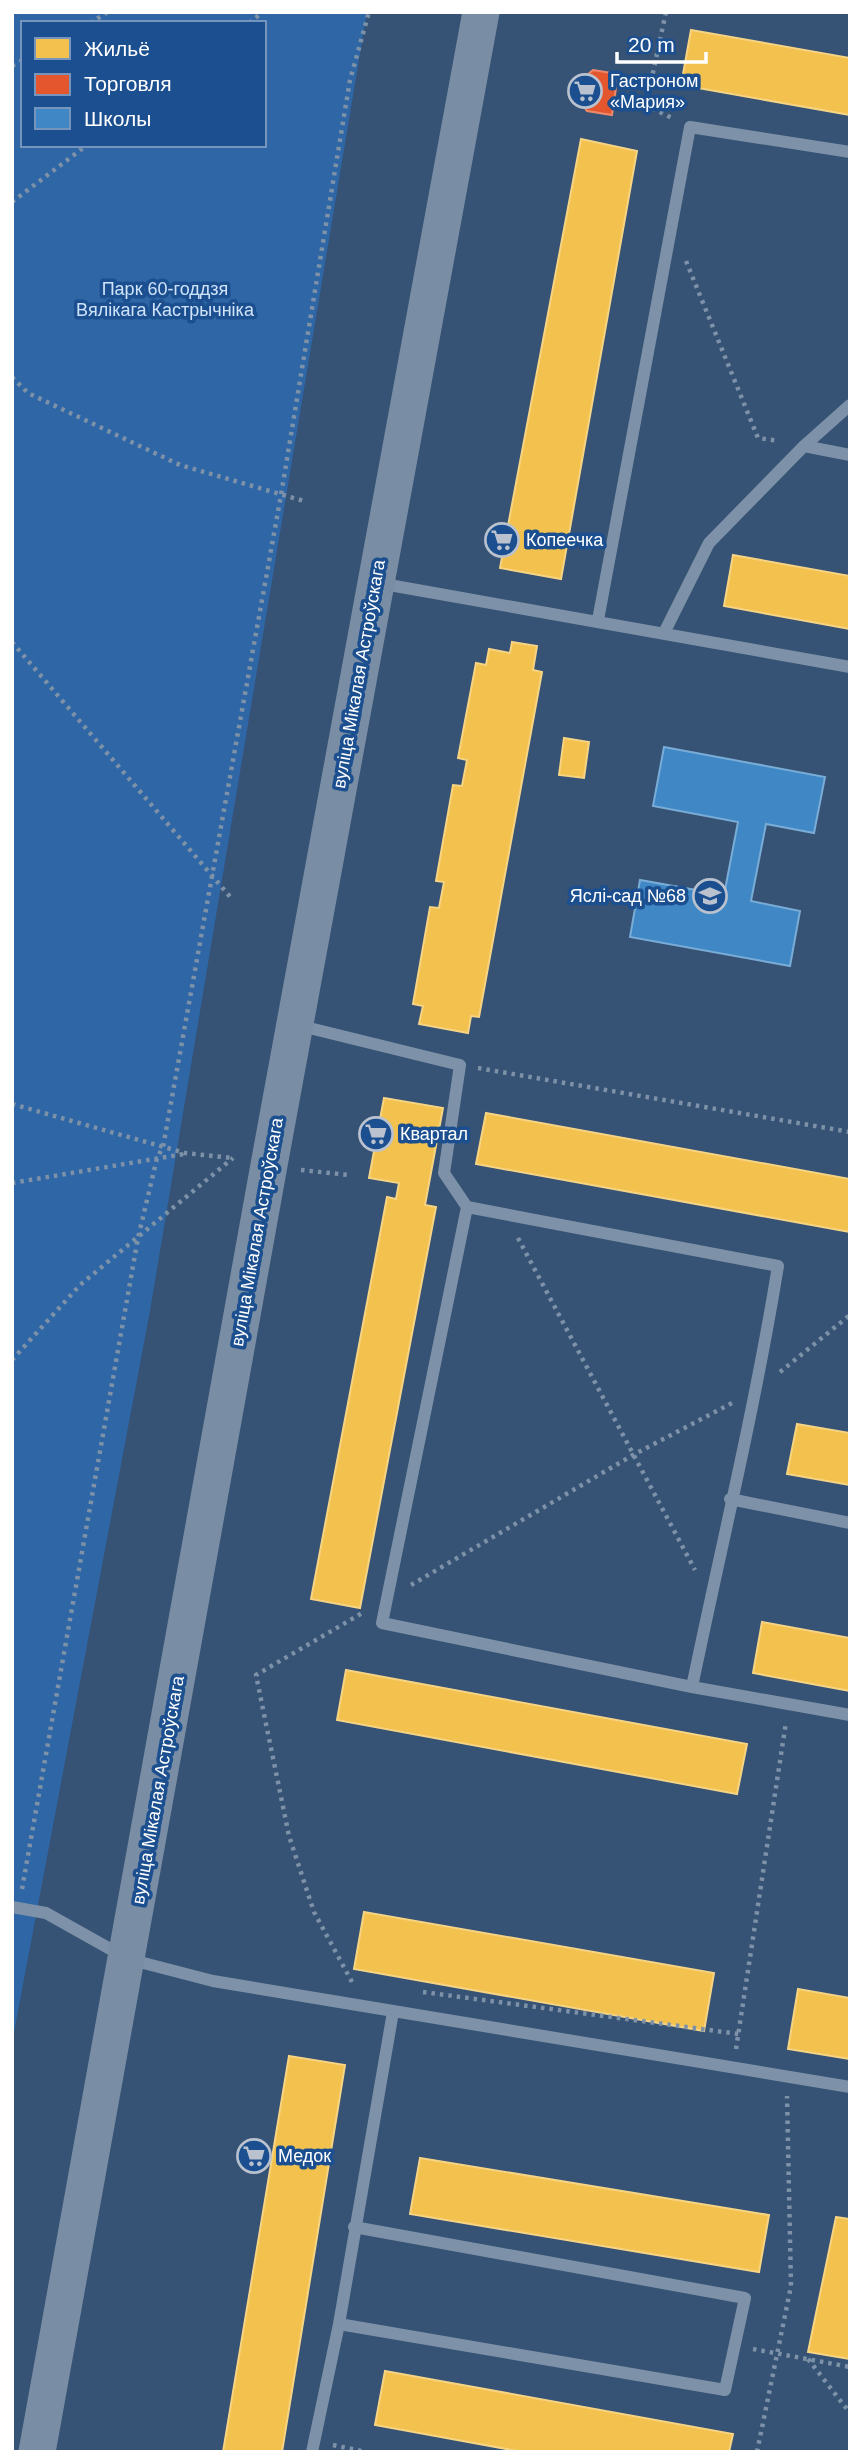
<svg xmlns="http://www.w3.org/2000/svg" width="862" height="2464" font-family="Helvetica,sans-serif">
	<rect width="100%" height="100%" fill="#365274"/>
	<path fill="#2f66a5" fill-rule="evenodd" d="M12 12H367L150 1311 12 2043ZM23 23H264V145H23Z"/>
	<path fill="#f2c14e" stroke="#f6d483" stroke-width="2" d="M691 30 850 58V115L681 85Z
		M581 139 637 151 561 579 500 568Z
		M733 555 850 576V629L724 606Z
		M512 642 537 646 533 670 542 672 479 1017 471 1016 468 1033 419 1024 423 1006 413 1004 430 907 439 908 444 882 436 881 453 785 462 786 467 760 458 758 476 663 486 665 489 649 510 653Z
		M564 738 589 742 584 778 559 775Z
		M384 1098 443 1108 425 1205 436 1207 360 1608 311 1599 387 1197 396 1199 399 1183 369 1178Z
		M486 1113 850 1179V1232L476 1164Z
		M797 1424 850 1433V1485L787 1474Z
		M762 1622 850 1638V1691L753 1673Z
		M346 1670 747 1744 737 1794 337 1720Z
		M364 1912 714 1973 704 2031 354 1969Z
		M798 1989 850 1998V2059L788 2049Z
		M289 2056 345 2065 282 2452H223Z
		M420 2158 769 2215 759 2272 410 2214Z
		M836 2217 850 2219V2359L808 2352Z
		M385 2371 733 2434 729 2452H523L375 2425Z"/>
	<path fill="#e4572e" stroke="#ec896d" stroke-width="2" d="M593 70 618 74 612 115 587 111 582 104 587 75Z"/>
	<path fill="#3f88c5" stroke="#79acd6" stroke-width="2" d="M664 747 825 777 814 833 766 824 751 901 800 911 790 966 630 937 640 880 724 895 738 822 653 806Z"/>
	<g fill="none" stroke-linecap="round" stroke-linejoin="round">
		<path stroke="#7d92a8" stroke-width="4.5" stroke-dasharray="3.5 5" stroke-linecap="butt" d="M666 12 646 105 674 119
			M90 23 108 12
			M249 23 263 12
			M12 66 23 60
			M12 202 87 145
			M686 261 758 438 779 441
			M12 377 28 393 180 465 304 501
			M12 642 232 899
			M478 1068 850 1132
			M12 1104 185 1153 232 1158
			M301 1170 349 1175
			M12 1183 184 1154
			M518 1238 695 1570
			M12 1360 80 1285 233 1158
			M780 1372 850 1315
			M411 1585 633 1455 732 1403
			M22 1889 138 1238 157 1158 163 1147 281 495 350 80 369 12
			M352 1982 314 1912 289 1836 256 1675 364 1612
			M423 1992 739 2034
			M736 2049 786 1722
			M753 2349 850 2367
			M808 2359 850 2413
			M333 2445 366 2452
			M757 2452 791 2286 787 2096"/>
		<path stroke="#7d92a8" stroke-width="12" d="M804 446 850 405
			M378 583 850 667
			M598 620 690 127 850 152
			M664 633 709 543 804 446 850 455
			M297 1025 460 1065 444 1173 467 1207
			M467 1207 778 1266C755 1408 721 1547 692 1687L382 1623Z
			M730 1499 850 1523
			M692 1687 850 1715
			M12 1907 46 1913 128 1959 213 1981 850 2087
			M339 2324 725 2390 745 2298 354 2227
			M312 2452 339 2324 393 2012"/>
		<path stroke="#798da4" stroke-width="37" d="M37 2452 269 1165 481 12"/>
	</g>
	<defs>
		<g id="supermarket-ring" transform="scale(1.75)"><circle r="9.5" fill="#1b4f8f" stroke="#b9c2ce" stroke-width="1.5"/><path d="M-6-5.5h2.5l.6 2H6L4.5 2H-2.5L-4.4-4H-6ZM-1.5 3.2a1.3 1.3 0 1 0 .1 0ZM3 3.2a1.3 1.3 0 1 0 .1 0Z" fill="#b9c2ce"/></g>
		<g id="school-ring" transform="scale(1.75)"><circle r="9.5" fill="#1b4f8f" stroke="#b9c2ce" stroke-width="1.5"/><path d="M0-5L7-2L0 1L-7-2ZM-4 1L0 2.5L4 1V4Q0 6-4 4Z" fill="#b9c2ce"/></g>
	</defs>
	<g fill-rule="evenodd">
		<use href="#supermarket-ring" x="585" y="91"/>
		<use href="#supermarket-ring" x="502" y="540"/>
		<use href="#school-ring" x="710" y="896"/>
		<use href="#supermarket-ring" x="376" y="1134"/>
		<use href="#supermarket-ring" x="254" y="2156"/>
	</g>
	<g text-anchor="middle" stroke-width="7" stroke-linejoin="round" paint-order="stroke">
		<g font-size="18" fill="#fff" stroke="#1b4f8f" text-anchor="start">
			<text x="610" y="87">Гастроном<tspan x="610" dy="21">«Мария»</tspan></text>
			<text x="526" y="546">Копеечка</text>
			<text x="686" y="902" text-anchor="end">Яслі-сад №68</text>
			<text x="400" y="1140">Квартал</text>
			<text x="278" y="2162">Медок</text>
		</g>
		<g font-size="18" fill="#cfe3fa" stroke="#1b4f8f">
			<text x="165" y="295">Парк 60-годдзя<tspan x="165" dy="21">Вялікага Кастрычніка</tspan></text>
		</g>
		<g font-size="18" fill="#fff" stroke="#1b4f8f">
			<text transform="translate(359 674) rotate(-80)" y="6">вуліца Мікалая Астроўскага</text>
			<text transform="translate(257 1232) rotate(-80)" y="6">вуліца Мікалая Астроўскага</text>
			<text transform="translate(158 1790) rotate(-80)" y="6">вуліца Мікалая Астроўскага</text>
		</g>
	</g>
	<rect width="862" height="2464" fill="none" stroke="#ffffff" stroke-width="28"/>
	<rect x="21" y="21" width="245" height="126" fill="#1b4f8f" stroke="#7695bc" stroke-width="2"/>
	<rect x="35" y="38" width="35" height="21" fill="#f2c14e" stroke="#7695bc" stroke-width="2"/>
	<text x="84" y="56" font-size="21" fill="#ffffff">Жильё</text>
	<rect x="35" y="74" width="35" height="21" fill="#e4572e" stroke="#7695bc" stroke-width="2"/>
	<text x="84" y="91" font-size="21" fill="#ffffff">Торговля</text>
	<rect x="35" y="108" width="35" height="21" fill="#3f88c5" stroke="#7695bc" stroke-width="2"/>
	<text x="84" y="126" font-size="21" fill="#ffffff">Школы</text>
	<path d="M617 52v10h89v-10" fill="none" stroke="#ffffff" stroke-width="3.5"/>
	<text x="628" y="52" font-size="21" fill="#ffffff" stroke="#1b4f8f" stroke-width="5" paint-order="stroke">20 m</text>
</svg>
